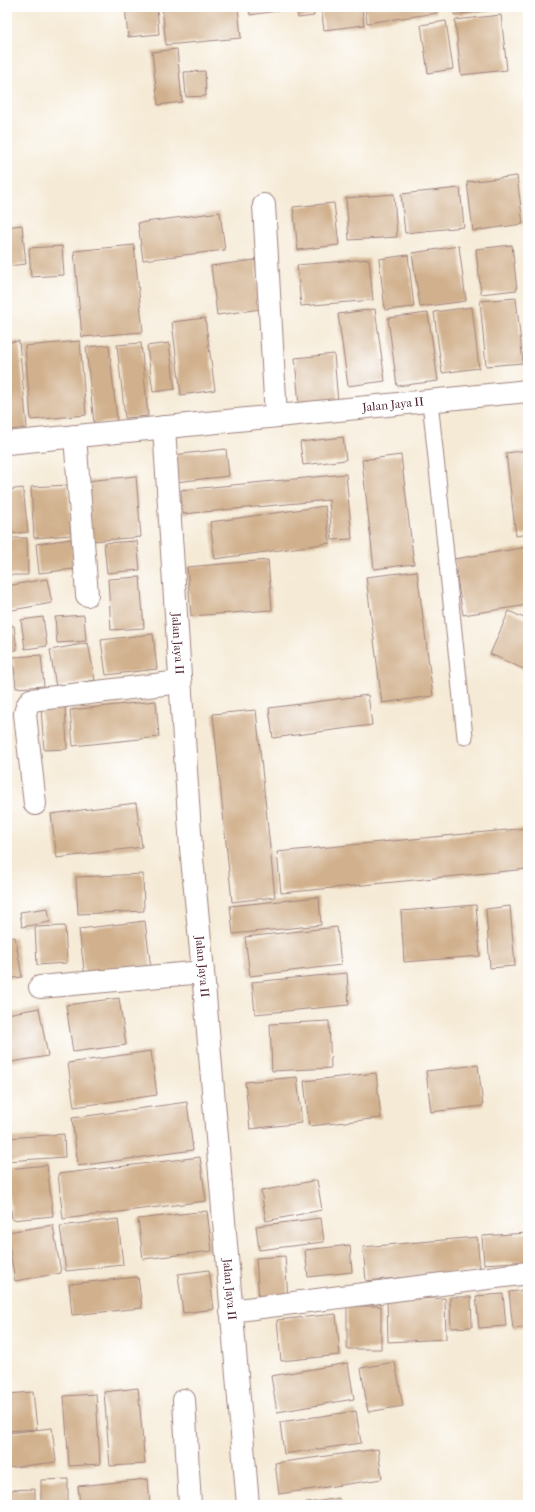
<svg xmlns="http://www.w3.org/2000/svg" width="535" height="1512" font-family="'IM FELL French Canon',serif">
	<rect width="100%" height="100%" fill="#fff"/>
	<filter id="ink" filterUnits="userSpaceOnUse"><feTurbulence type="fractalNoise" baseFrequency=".025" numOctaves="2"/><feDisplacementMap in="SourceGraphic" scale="8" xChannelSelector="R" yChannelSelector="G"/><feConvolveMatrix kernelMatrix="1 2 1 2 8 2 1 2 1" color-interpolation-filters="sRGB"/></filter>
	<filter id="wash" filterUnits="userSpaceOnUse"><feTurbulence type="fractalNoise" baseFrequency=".012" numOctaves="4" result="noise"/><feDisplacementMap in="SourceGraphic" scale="16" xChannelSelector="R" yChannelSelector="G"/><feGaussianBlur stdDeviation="0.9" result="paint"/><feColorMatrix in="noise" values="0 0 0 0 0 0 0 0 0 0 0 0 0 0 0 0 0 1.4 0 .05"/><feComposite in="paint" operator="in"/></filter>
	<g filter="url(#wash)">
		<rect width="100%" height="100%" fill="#f5ead5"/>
		<g id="blocks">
			<path fill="#d1b18d" d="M125 7H157L159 34 128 37Z
				M162 7H238L241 38 166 45Z
				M249 7H289L290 9 250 15Z
				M297 7H313L314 16 298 18Z
				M321 7H362L364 25 324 30Z
				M365 7H436L437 13 367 23Z
				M453 7H501V9L454 15Z
				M501 15 507 70 461 75 455 20Z
				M446 21 453 69 428 73 421 25Z
				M177 49 182 102 158 105 152 52Z
				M205 71 206 96 186 97 184 72Z
				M517 176 523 224 473 231 467 182Z
				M460 188 464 227 405 233 401 194Z
				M394 194 397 237 349 240 346 198Z
				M334 203 339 245 298 250 293 207Z
				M220 212 225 250 143 260 138 223Z
				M22 225 26 264 7 266V227Z
				M134 245 143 332 82 337 74 251Z
				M512 245 517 290 481 294 476 249Z
				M62 246 64 275 31 277 29 248Z
				M459 246 466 301 420 307 412 253Z
				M408 255 414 307 385 310 379 259Z
				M369 259 373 300 301 306 297 265Z
				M255 260 261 309 217 315 211 266Z
				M516 298 523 363 486 366 480 301Z
				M472 307 479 368 442 373 434 312Z
				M375 309 385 381 348 386 338 314Z
				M428 313 438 381 397 386 388 318Z
				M205 318 215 390 181 395 172 322Z
				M19 341 27 428 7 430V342Z
				M80 341 86 415 31 420 25 346Z
				M141 343 148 416 125 418 117 345Z
				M169 343 175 389 153 392 147 346Z
				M109 345 117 421 94 424 86 347Z
				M334 354 338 403 299 406 295 358Z
				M343 437 346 460 303 465 300 442Z
				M226 449 229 476 176 482 173 455Z
				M528 450V534L516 536 506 453Z
				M401 455 414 564 374 569 362 460Z
				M346 474 352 539 332 540 329 500 183 514 181 490Z
				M136 476 141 537 92 541 86 481Z
				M68 485 71 535 34 538 31 487Z
				M23 488 28 532 7 534V490Z
				M325 506 330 543 215 559 210 522Z
				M7 538H27L28 575H7Z
				M71 539 75 569 39 573 36 544Z
				M137 541 140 570 107 573 104 543Z
				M528 547V605L463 615 454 559Z
				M268 560 272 610 191 616 187 567Z
				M417 571 433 696 382 703 366 577Z
				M140 577 144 628 111 630 108 579Z
				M47 579 52 603 7 611V586Z
				M509 611 528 620V671L490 654Z
				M84 615 86 641 57 643 55 617Z
				M43 617 47 646 25 649 21 620Z
				M7 626H14L17 650 7 651Z
				M153 634 157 669 106 675 101 640Z
				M88 643 95 680 56 687 50 650Z
				M41 655 44 686 16 688 13 657Z
				M368 695 372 725 273 738 269 708Z
				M156 701 159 737 73 746 70 710Z
				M65 706 67 749 44 750 41 708Z
				M256 710 275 897 232 902 213 714Z
				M136 803 142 847 57 858 51 814Z
				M528 828V869L281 893 277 852Z
				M143 874 144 911 78 914 76 877Z
				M319 897 321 925 233 934 230 906Z
				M476 905 480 956 404 962 401 911Z
				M510 906 515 966 490 968 486 909Z
				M48 908 50 922 22 927 20 912Z
				M145 921 151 969 85 978 79 929Z
				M65 926 67 963 37 965 35 927Z
				M337 927 341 965 250 976 245 937Z
				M15 937 22 977 7 979V938Z
				M347 973 349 1005 255 1014 252 982Z
				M119 998 126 1045 73 1052 66 1005Z
				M39 1008 48 1056 11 1062 7 1041V1014Z
				M329 1021 331 1068 272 1071 270 1024Z
				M151 1051 157 1095 74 1107 68 1063Z
				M528 1063V1084H527L525 1064Z
				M478 1065 483 1106 431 1112 426 1071Z
				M376 1073 381 1118 309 1126 304 1081Z
				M297 1077 302 1123 250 1129 245 1082Z
				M187 1102 193 1150 78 1166 72 1118Z
				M64 1134 65 1157 7 1161V1138Z
				M200 1157 206 1201 63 1219 58 1174Z
				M47 1165 53 1216 12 1220 7 1169Z
				M317 1180 322 1210 266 1221 261 1191Z
				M207 1211 212 1251 143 1259 138 1219Z
				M321 1218 324 1242 259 1250 256 1226Z
				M118 1219 123 1265 66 1271 60 1226Z
				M53 1225 61 1273 15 1281 7 1232Z
				M528 1233V1261L484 1264 482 1236Z
				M477 1237 480 1270 366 1281 363 1247Z
				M350 1245 352 1272 308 1277 305 1250Z
				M285 1256 288 1298 259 1301 256 1258Z
				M209 1270 214 1309 183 1313 178 1274Z
				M138 1277 142 1308 72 1315 69 1284Z
				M528 1290V1327L513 1329 509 1292Z
				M503 1294 506 1326 479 1328 476 1296Z
				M450 1297H471L472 1327 451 1328Z
				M445 1298 446 1339 388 1342 387 1300Z
				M347 1306H381V1349H347Z
				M336 1314 340 1355 281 1361 277 1320Z
				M395 1362 403 1406 368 1412 361 1368Z
				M348 1363 354 1399 277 1412 271 1376Z
				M138 1388 145 1464 110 1466 104 1392Z
				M33 1392 37 1429 7 1431V1394Z
				M96 1394 100 1464 69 1466 64 1396Z
				M356 1411 361 1443 284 1454 280 1422Z
				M52 1428 56 1462 7 1468V1433Z
				M378 1449 382 1479 279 1494 275 1463Z
				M68 1479V1505H41V1480Z
				M148 1479 150 1505H80L78 1486Z
				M35 1489V1505H7V1490Z
				M339 1498 340 1505H301V1504Z"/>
		</g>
	</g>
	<g filter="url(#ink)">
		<use href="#blocks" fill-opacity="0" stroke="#a08480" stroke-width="1"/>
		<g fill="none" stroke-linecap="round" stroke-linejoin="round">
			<g stroke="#a08480" stroke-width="17">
				<path id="service" d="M430 401 465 737"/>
			</g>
			<g stroke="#a08480" stroke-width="24">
				<g id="minor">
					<path d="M264 205 276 416"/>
					<path id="s1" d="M164 427 191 848 203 972 248 1505"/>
					<path d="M75 436 87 595"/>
					<path id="s2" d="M7 443 528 391"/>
					<path d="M35 804 25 714 27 706 31 700 180 682"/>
					<path d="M40 987 203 972"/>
					<path d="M231 1311 528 1273"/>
					<path d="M184 1400 190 1505"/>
				</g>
			</g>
			<use href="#service" stroke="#fff" stroke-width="15"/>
			<use href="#minor" stroke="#fff" stroke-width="22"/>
		</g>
	</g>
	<g text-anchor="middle" stroke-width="3" stroke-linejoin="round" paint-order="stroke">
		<g font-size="12" fill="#4a1f2b" stroke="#fff">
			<text dy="4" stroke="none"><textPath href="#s2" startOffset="388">Jalan Jaya II</textPath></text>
			<text dy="4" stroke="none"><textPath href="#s1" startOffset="217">Jalan Jaya II</textPath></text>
			<text dy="4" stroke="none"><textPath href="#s1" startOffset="541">Jalan Jaya II</textPath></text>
			<text dy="4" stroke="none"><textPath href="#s1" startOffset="865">Jalan Jaya II</textPath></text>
		</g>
	</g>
	<rect width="535" height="1512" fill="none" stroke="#fff" stroke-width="24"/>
</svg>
